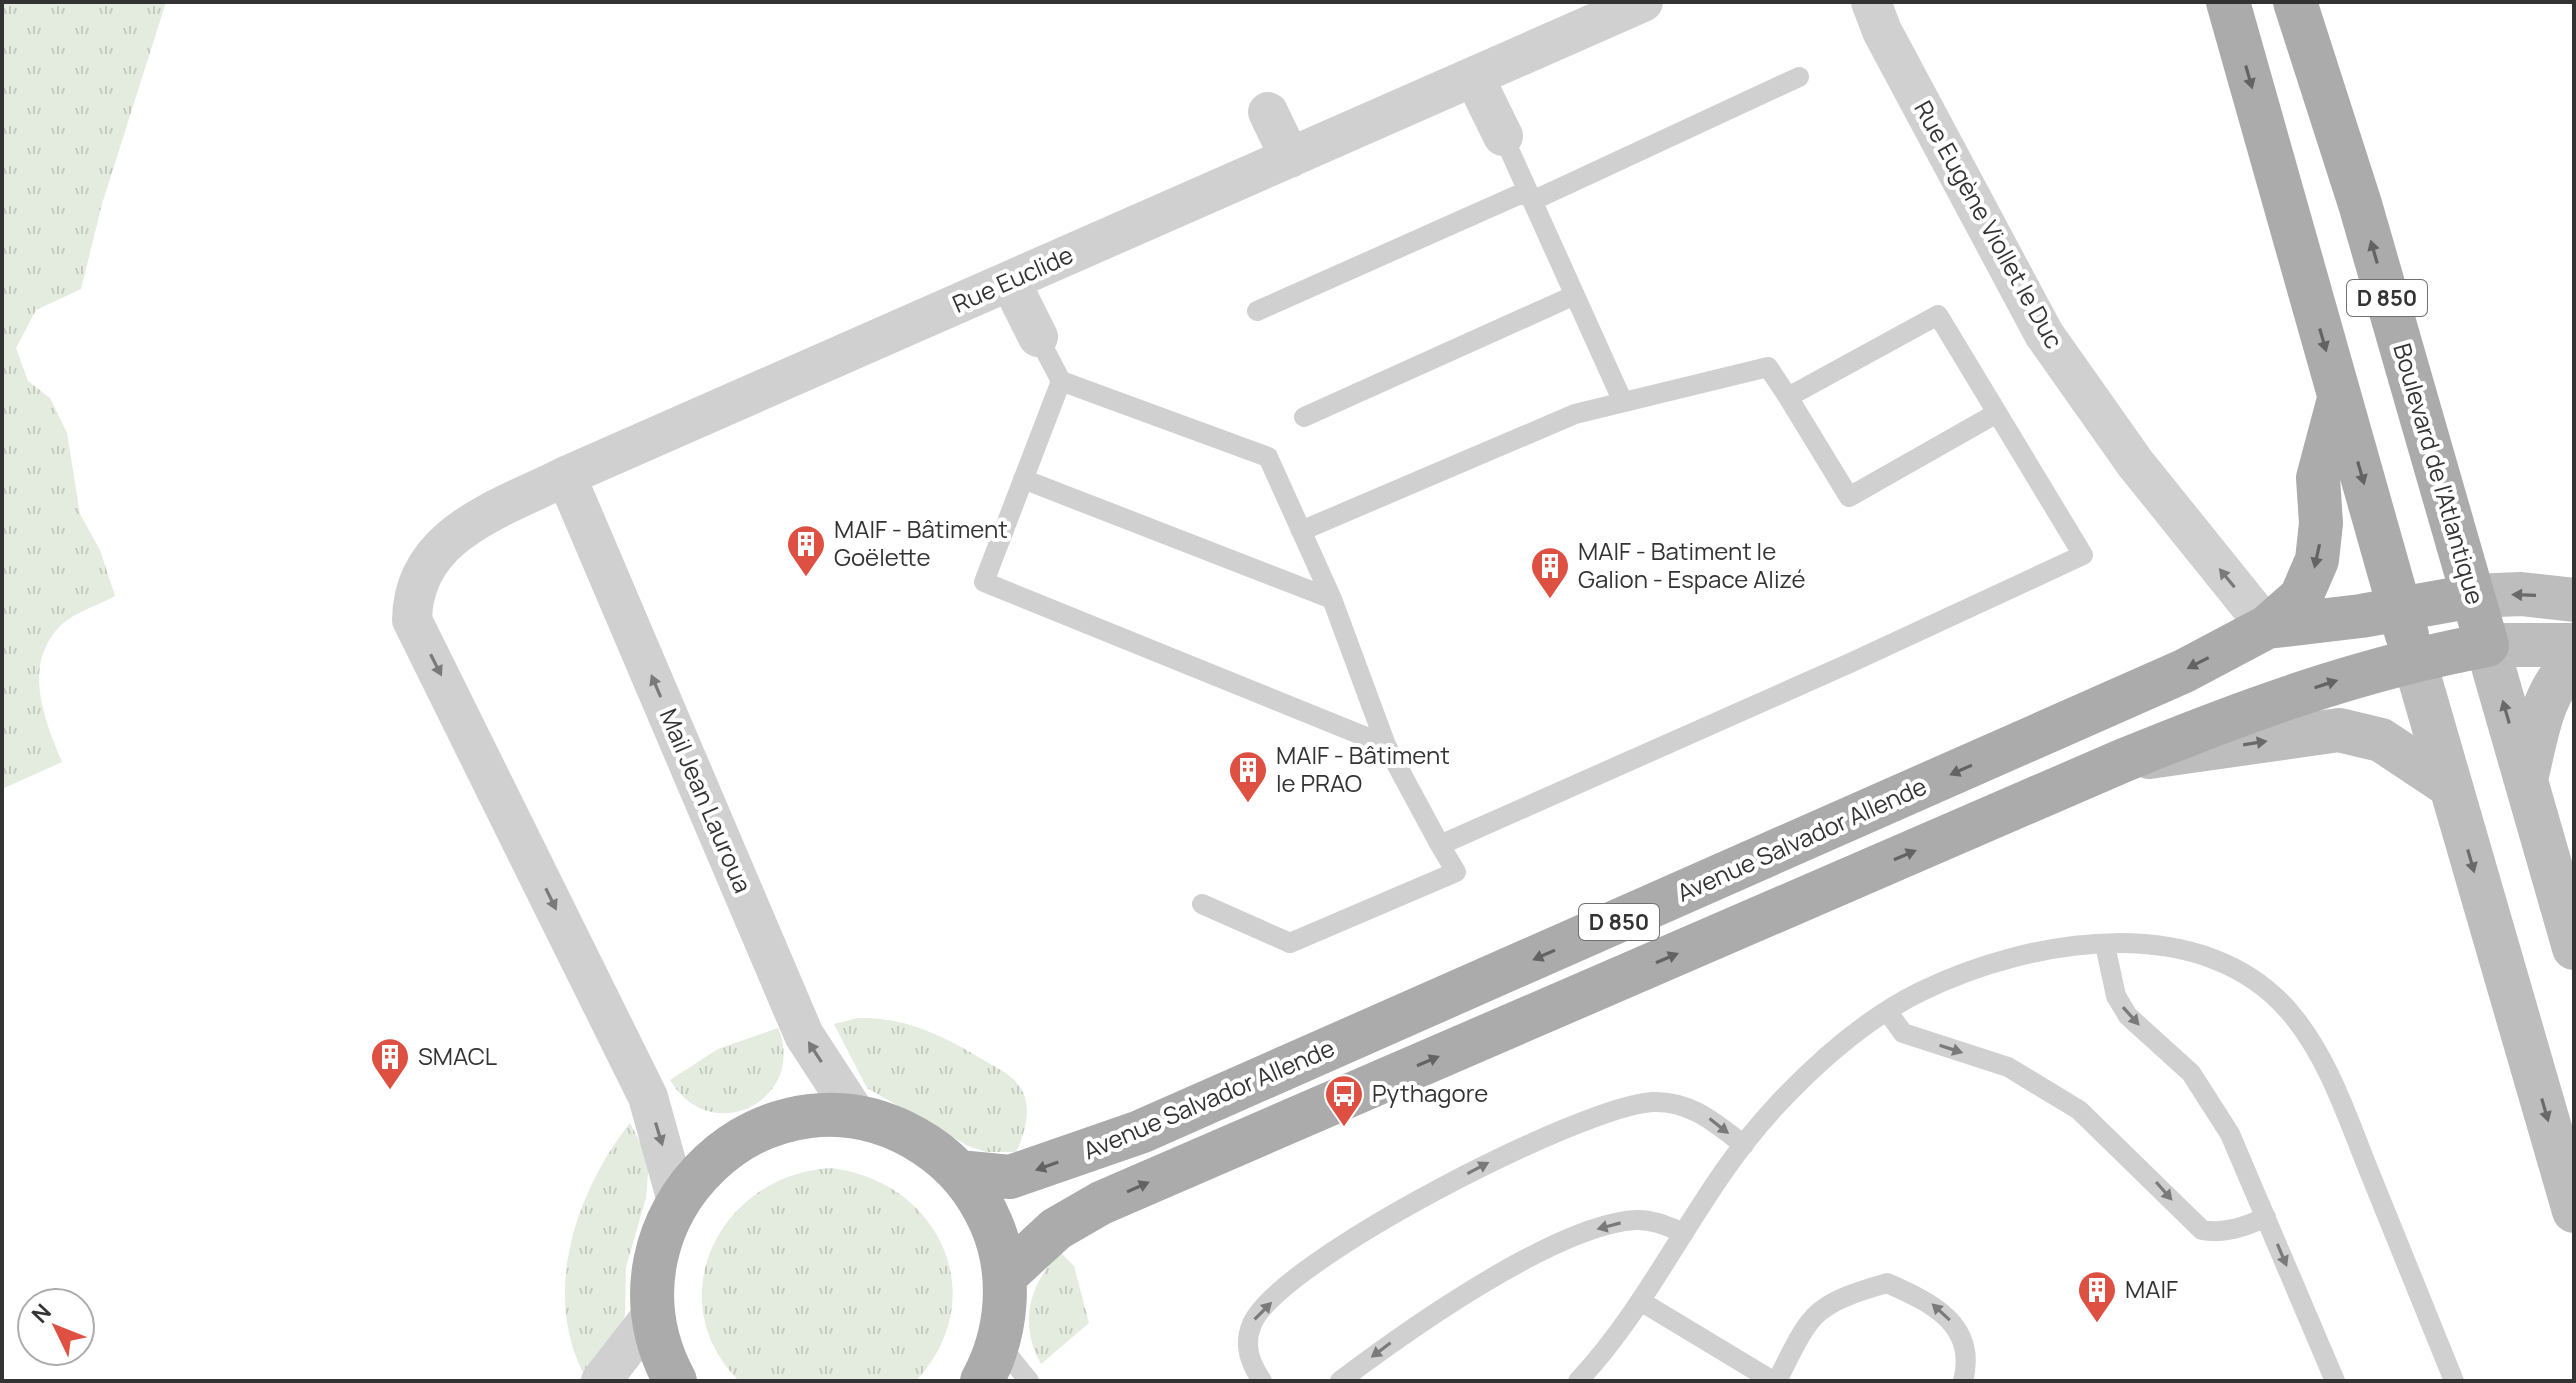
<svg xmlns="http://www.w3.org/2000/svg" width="2576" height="1383" font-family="Manrope,sans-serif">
	<defs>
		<pattern id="grass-tufts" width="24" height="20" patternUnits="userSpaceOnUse" patternTransform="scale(2)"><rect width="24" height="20" fill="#e4ebdf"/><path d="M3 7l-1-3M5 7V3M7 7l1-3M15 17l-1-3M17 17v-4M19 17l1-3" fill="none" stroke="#c4cac0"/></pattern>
	</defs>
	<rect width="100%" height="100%" fill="#fff"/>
	<path fill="url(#grass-tufts)" d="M2 2H166L102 204 81 289 36 310 16 348 28 381 50 398 67 433 80 514 100 550 115 596C99 605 73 613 60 626 22 665 44 719 62 762L2 789Z
		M858 1018C907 1017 944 1036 985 1061 998 1068 1012 1075 1020 1087 1033 1105 1025 1134 1016 1152H986L968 1146 867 1088 834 1024Z
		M778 1028C808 1098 712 1150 670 1080L718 1049Z
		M630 1123 649 1160 646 1198 626 1267 625 1315 617 1336 586 1378C540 1296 576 1191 630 1123Z
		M830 1168C939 1180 994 1297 916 1381H739C657 1298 721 1175 830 1168Z
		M1061 1253 1074 1266 1089 1323 1041 1364C1019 1325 1028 1283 1061 1253Z"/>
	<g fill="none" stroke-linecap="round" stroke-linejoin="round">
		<path stroke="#d0d0d0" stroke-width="20" d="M1503 136 1623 402
			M1532 201 1799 77
			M1257 311 1527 191
			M1038 337 1061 381 984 582 1386 745 1332 599 1268 457 1061 381
			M1788 397 1849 497 1997 413
			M1304 417 1575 295
			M1023 479 1332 599
			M1301 531 1575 414 1768 367 1788 397 1938 315 2083 555 1850 663 1440 845 1386 745
			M1202 904 1290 943 1456 872 1440 845
			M2105 945 2116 996 2128 1016 2191 1073 2230 1134 2335 1381
			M1887 1011 1903 1033 2008 1067 2079 1110 2202 1230C2224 1234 2245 1227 2266 1217
			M1642 1302 1773 1381
			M999 1344 1029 1381
			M1262 1381C1250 1363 1243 1345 1252 1324 1278 1261 1583 1105 1653 1102 1691 1101 1715 1123 1744 1145
			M1340 1381C1405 1332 1556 1224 1636 1220 1652 1219 1669 1227 1684 1233
			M1578 1381C1656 1298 1698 1189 1776 1106 1818 1061 1866 1018 1922 991 2031 938 2206 908 2293 1016 2329 1060 2348 1119 2369 1171 2397 1241 2426 1311 2454 1381
			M1777 1381C1811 1313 1811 1305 1887 1283 1930 1302 1978 1324 1963 1381"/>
		<path stroke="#d0d0d0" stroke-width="40" d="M1871 2 1882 31 2044 334 2135 463 2267 627
			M1474 77 1503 136
			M1268 112 1290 158
			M1010 281 1038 337
			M566 476 804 1035 858 1118
			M677 1201 648 1097 412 620C413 533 501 509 566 476L1643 2
			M601 1381 653 1314"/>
		<path stroke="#bdbdbd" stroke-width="44" d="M2473 596 2521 594 2574 600
			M2574 645H2487L2574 948
			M2414 659 2574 1211
			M2149 757 2339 730 2381 740 2450 786
			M2526 779C2536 740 2541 690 2574 663"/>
		<path stroke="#ababab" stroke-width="44" d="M2228 2 2407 635
			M2267 627 2301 597 2317 560 2321 523 2318 478 2339 399
			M959 1172 1010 1177 1140 1132 2184 671 2267 627 2361 616 2473 596
			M1005 1276 1056 1229 1101 1203 2122 761C2244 711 2358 669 2487 645L2360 204 2295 2
			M675 1381C587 1219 771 1043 926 1145 955 1164 977 1191 991 1223 1013 1274 1008 1333 982 1381"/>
	</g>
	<defs><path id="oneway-solid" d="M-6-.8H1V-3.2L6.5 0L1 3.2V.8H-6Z" transform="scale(2)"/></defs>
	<g fill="#636363">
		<use href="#oneway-solid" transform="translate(2249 77) rotate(74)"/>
		<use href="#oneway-solid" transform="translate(2374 252) rotate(-106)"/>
		<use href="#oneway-solid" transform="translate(2323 340) rotate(74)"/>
		<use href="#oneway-solid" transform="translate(2361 473) rotate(74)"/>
		<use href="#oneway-solid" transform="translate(2317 556) rotate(102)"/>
		<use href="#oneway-solid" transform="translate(2198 663) rotate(153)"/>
		<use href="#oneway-solid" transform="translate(2326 684) rotate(-18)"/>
		<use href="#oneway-solid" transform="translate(1961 770) rotate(156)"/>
		<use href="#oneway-solid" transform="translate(1905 855) rotate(-23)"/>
		<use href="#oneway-solid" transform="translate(1544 955) rotate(156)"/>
		<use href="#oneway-solid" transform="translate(1667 958) rotate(-23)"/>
		<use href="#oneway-solid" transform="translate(1428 1061) rotate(-23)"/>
		<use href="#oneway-solid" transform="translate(1047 1166) rotate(160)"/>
		<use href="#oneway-solid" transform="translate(1138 1187) rotate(-24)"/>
	</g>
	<g fill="#7a7a7a">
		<use href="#oneway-solid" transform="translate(2227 578) rotate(-129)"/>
		<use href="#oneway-solid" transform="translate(436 665) rotate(63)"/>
		<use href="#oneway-solid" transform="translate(656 686) rotate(-113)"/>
		<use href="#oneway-solid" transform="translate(551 899) rotate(64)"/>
		<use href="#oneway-solid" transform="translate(2131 1016) rotate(48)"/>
		<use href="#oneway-solid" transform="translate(1951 1049) rotate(18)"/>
		<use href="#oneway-solid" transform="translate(815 1052) rotate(-123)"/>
		<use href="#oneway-solid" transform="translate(1719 1126) rotate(38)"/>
		<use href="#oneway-solid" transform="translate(659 1134) rotate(73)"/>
		<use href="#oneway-solid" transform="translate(1478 1168) rotate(-28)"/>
		<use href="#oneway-solid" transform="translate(2164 1191) rotate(49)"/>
		<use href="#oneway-solid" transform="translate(1609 1226) rotate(165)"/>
		<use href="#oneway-solid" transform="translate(2282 1255) rotate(67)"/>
		<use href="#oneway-solid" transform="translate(1263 1311) rotate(-45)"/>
		<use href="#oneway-solid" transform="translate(1941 1312) rotate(-137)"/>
		<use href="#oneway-solid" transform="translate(1381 1350) rotate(143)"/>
	</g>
	<g fill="#6a6a6a">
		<use href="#oneway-solid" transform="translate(2524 595) rotate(-178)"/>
		<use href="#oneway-solid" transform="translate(2506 712) rotate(-106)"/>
		<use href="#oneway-solid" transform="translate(2255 743) rotate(-9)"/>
		<use href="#oneway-solid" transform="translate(2471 861) rotate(74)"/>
		<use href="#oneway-solid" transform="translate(2545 1110) rotate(74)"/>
	</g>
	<defs>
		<g id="building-pin" transform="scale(2)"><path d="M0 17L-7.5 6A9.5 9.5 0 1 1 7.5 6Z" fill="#dd5042" stroke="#fff"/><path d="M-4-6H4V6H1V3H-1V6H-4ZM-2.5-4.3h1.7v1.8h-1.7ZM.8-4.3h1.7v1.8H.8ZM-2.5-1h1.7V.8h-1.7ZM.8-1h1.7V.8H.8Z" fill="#fff"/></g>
		<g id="bus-pin" transform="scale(2)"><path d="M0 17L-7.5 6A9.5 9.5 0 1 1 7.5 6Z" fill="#dd5042" stroke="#fff"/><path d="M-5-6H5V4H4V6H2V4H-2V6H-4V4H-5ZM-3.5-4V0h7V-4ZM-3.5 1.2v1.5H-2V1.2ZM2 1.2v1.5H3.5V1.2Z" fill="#fff"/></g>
	</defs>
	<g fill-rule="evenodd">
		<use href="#building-pin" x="806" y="544"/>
		<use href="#building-pin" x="1550" y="566"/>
		<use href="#building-pin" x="1248" y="770"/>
		<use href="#building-pin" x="390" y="1057"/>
		<use href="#bus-pin" x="1344" y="1094"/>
		<use href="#building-pin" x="2097" y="1290"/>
	</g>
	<g text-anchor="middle" stroke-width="8" stroke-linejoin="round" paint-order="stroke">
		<g fill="#fff" stroke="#707070" stroke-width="2">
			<rect x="2347" y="280" width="80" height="36" rx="6"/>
			<rect x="1579" y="904" width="80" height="36" rx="6"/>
		</g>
		<g font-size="22" font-weight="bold" fill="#333">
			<text x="2387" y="306">D 850</text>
			<text x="1619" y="930">D 850</text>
		</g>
		<g font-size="24" fill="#333" stroke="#fff">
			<text transform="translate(1988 225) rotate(61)" y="8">Rue Eugène Viollet le Duc</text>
			<text transform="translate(1013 280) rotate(-24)" y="8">Rue Euclide</text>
			<text transform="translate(2438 474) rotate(74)" y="8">Boulevard de l'Atlantique</text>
			<text transform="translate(705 801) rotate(67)" y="8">Mail Jean Lauroua</text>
			<text transform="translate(1802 840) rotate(-24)" y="8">Avenue Salvador Allende</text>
			<text transform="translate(1209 1100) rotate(-23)" y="8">Avenue Salvador Allende</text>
		</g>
		<g font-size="24" fill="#333" stroke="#fff" text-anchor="start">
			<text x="834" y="538">MAIF - Bâtiment<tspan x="834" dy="28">Goëlette</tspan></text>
			<text x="1578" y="560">MAIF - Batiment le<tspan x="1578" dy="28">Galion - Espace Alizé</tspan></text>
			<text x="1276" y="764">MAIF - Bâtiment<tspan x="1276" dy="28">le PRAO</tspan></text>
			<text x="418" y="1065">SMACL</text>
			<text x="1372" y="1102">Pythagore</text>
			<text x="2125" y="1298">MAIF</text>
		</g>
	</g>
	<rect width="2576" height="1383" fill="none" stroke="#333333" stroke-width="8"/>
	<g transform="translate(56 1327) rotate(313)"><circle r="38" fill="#ffffff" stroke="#adadad" stroke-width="2"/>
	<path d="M0-6L14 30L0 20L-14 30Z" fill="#dd5042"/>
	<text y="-12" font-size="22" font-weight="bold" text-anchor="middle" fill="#333333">N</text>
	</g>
</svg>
